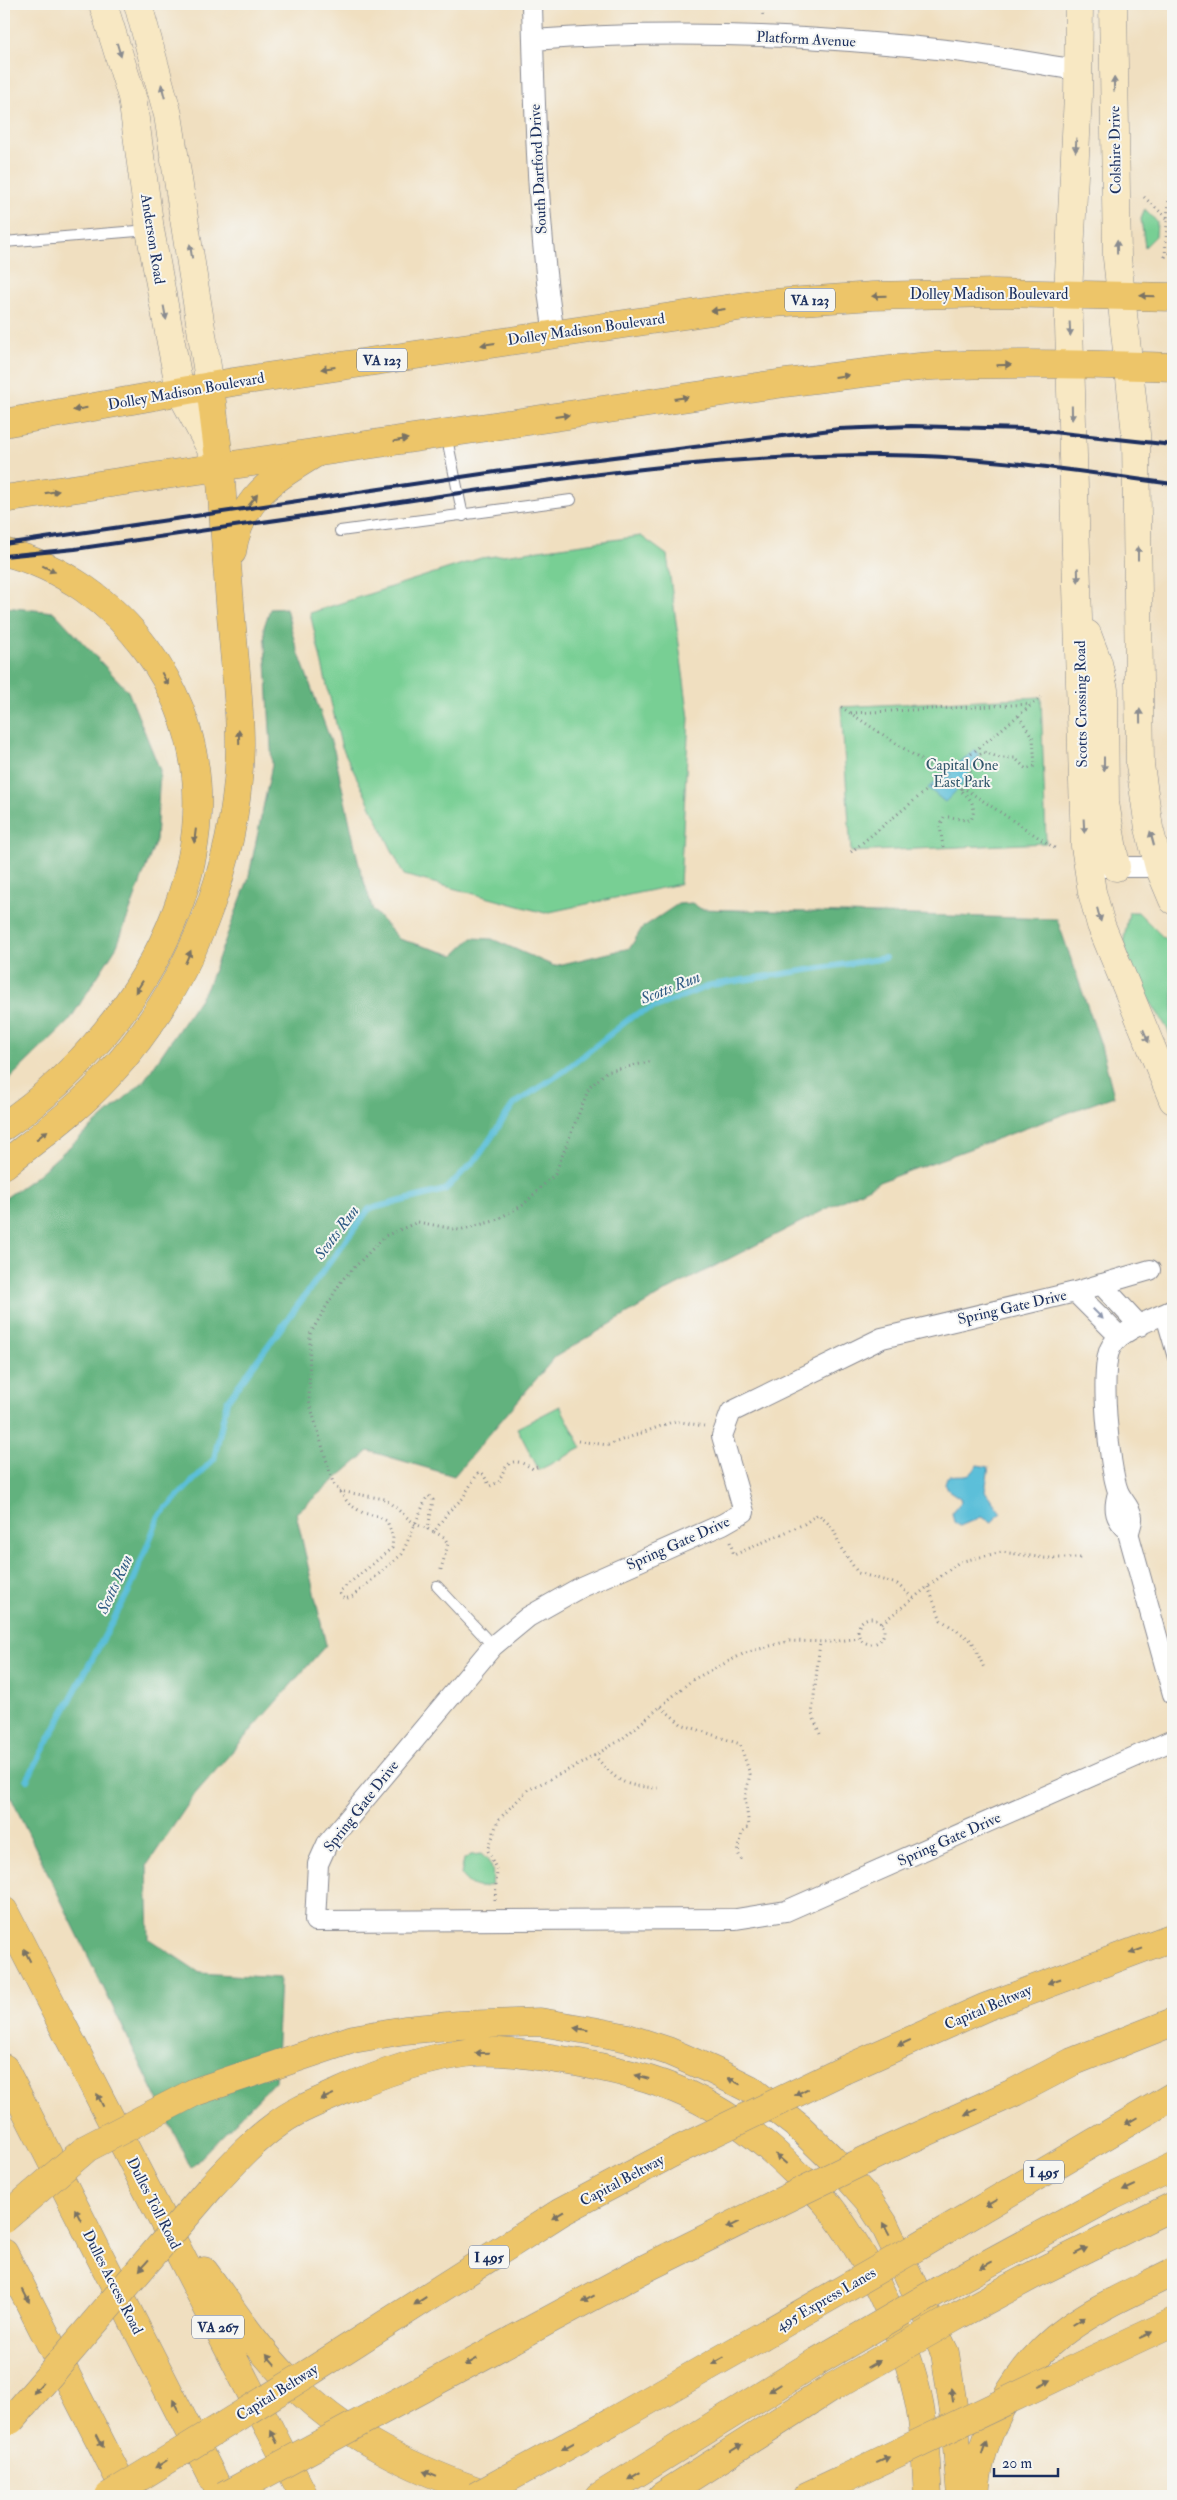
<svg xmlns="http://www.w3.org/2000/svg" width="1177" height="2500" font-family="'IM FELL Double Pica',serif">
	<rect width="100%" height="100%" fill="#f6f6f2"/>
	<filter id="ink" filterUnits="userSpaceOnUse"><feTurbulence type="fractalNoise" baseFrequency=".02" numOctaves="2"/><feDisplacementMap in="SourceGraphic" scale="10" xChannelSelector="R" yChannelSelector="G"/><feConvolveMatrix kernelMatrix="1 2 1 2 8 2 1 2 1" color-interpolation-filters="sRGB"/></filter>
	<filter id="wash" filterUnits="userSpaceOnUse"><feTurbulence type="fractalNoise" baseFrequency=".0096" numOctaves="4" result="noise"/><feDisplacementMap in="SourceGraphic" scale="20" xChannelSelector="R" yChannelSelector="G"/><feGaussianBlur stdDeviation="1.12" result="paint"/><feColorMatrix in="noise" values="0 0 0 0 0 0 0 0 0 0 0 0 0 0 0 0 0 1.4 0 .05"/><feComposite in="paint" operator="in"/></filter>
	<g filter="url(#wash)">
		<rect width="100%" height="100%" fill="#f0dfc0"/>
		<path fill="#78cf94" stroke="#4a7f79" d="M1145 209 1157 222 1156 236 1145 247 1141 219Z
			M641 536 667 555 689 718 680 884 545 913 404 875 341 745 310 613 481 558Z
			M1041 697 1046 843 851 852 841 707Z
			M1129 912H1138L1166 940 1173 958V1043L1167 1028 1129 969 1124 939Z
			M560 1406 582 1448 539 1470 517 1428Z
			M481 1854C492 1863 494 1870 492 1884 479 1891 469 1886 461 1875L464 1859 471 1855Z"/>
		<path fill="#62b27e" stroke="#3e706e" d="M4 607 54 612 128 691 160 770 156 840 117 946 69 1021 4 1084Z
			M286 608 295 643 334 750 359 865 373 910 399 939 454 955 472 938 492 939 554 966 630 948 642 928 678 904 692 903 701 909 1057 919 1100 1042 1114 1096 879 1182 668 1290 555 1357 454 1476 369 1451 296 1513 326 1645 195 1794 147 1865 149 1939 200 1973 280 1978 275 2081 191 2168 4 1783V1199L35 1177 143 1082 207 988 248 880 272 765 264 627 270 609Z"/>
		<path fill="#5bbfd9" stroke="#3b779c" d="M975 750 979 755 961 786 945 802 928 788Z
			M977 1465 989 1467 985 1491 1001 1513 992 1522 981 1517 960 1526 954 1522 952 1513 961 1502 960 1498 948 1490 945 1483 947 1477C960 1472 970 1481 977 1465Z"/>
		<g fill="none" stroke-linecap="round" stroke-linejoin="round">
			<path stroke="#5bbfd9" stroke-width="6" d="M27 1780 131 1587 159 1516 214 1459 227 1401 369 1209 445 1190 478 1157 513 1105 564 1071 633 1016 711 985 885 958"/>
		</g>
	</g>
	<g filter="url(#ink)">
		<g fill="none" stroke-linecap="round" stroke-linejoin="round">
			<g stroke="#86878f" stroke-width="12">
				<path id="lane" d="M4 242 149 230
					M446 434 463 516
					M340 531 571 500
					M1161 1316 1173 1358
					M437 1586 493 1646"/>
			</g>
			<g stroke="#86878f" stroke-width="22">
				<path id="street" d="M532 4C535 114 537 225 554 334
					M533 40C673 29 815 35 955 51 996 56 1037 64 1078 70
					M1103 867H1171
					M1150 1270 1075 1292 882 1338 731 1412 722 1436 744 1512 723 1524 581 1587 528 1617 493 1646 327 1844 318 1864 315 1921 736 1919 786 1911 1173 1740
					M1101 1284 1140 1326
					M1075 1292 1120 1337
					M1173 1310C1156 1318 1120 1330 1111 1347 1099 1367 1109 1468 1118 1491 1122 1501 1130 1506 1132 1517 1133 1524 1128 1529 1129 1536L1173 1694
					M1118 1493C1113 1510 1115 1519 1129 1531"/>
			</g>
			<g stroke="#86878f" stroke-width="29">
				<path id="secondary" d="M103 4 132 97 150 230 180 391 220 466
					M138 4 168 115 210 386
					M1079 4 1078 96 1068 293 1085 846 1092 892 1101 925 1173 1100
					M1113 4 1117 258 1136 434 1140 765 1149 828 1159 867 1173 900
					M1087 634 1098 663 1104 690 1105 803 1116 867"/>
			</g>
			<g stroke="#86878f" stroke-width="29">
				<path id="primary" d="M210 386 220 467
					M4 423 233 382 759 304 873 296 994 293 1173 297
					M4 499 763 386C819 379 876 370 933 366 1013 362 1094 364 1173 367"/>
			</g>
			<g stroke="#86878f" stroke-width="29">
				<path id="highway" d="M4 552C61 566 113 603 147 650 268 816 151 1025 4 1126
					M232 552C240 499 273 479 316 453
					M4 1165C39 1137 77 1110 108 1076 190 987 238 865 240 744 240 709 236 674 233 639 228 582 224 524 220 467
					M4 1911 304 2496
					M4 2068 222 2496
					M844 2070 986 2007 1173 1937
					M195 2092 353 2039 405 2030 459 2025 540 2022 593 2031 628 2038 668 2051 714 2071 750 2089 799 2127 831 2158 869 2201 884 2224 945 2353 954 2412 961 2496
					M880 2153 1015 2092 1072 2062 1173 2022
					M210 2188C231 2166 251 2143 276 2125 295 2110 318 2102 340 2092 381 2073 421 2059 466 2053 498 2049 531 2055 563 2060 661 2076 721 2099 793 2170 805 2182 819 2193 829 2206 872 2261 912 2350 922 2420 926 2445 926 2471 928 2496
					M915 2248 1173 2096
					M4 2253 128 2496
					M204 2271C230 2306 254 2344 285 2376 342 2437 415 2470 492 2496
					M941 2289 1112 2196 1173 2167
					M957 2316 1037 2273 1173 2206
					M514 2339 640 2271 777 2203
					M1088 2362 1173 2322
					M307 2374 561 2212 678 2150
					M611 2422 760 2337
					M600 2496 816 2362
					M662 2496 831 2388
					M807 2496 839 2481
					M975 2496C979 2434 1017 2364 1069 2328 1101 2305 1138 2290 1173 2272"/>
			</g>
			<path stroke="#86878f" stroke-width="3" stroke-dasharray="1 4" stroke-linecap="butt" d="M762 4 763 16
				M1144 197 1167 218
				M1165 257 1168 206 1173 174
				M1165 257 1173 249
				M841 707 1056 849
				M851 713 1031 704
				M943 847 940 826 944 817C955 816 961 821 971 820 977 807 971 797 960 791L979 755 984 752 1000 758H1015L1026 769 1035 766 1033 738 1018 715
				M851 852 1041 697
				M578 1441 608 1445 675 1421 704 1426
				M537 1467 533 1469C513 1456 506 1461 499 1482L490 1486 483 1474 478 1473 462 1499 448 1512 434 1532 428 1529 433 1500 429 1496 426 1499 402 1554 353 1596 345 1599 340 1594 341 1590 392 1548 393 1537 387 1521 377 1516 363 1513 349 1504 333 1483 309 1401 310 1334 342 1280 385 1236 418 1222 459 1230 494 1221 523 1205 555 1174 589 1088 606 1072 653 1061
				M339 1491 385 1499 415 1524 428 1529
				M434 1532 444 1537 448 1544 440 1573
				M730 1542 734 1555 804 1524 818 1514 833 1528 841 1548 858 1573 897 1584 913 1598
				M928 1587 941 1620 972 1641 984 1668
				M858 1631a13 13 0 1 1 26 0a13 13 0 1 1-26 0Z
				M882 1623 959 1562 1002 1552 1045 1558H1082
				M661 1707 681 1724 740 1744 750 1774 745 1798 749 1826 742 1833 738 1853 743 1863
				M820 1734 812 1714 820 1642
				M594 1755C618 1782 622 1786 658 1788
				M495 1900 497 1871 488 1851 498 1820 528 1790 582 1763 622 1739 692 1680 745 1653 788 1641 832 1642 859 1638"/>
			<use href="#lane" stroke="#fff" stroke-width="10"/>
			<use href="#street" stroke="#fff" stroke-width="20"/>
			<use href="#secondary" stroke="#f8e8c3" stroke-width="28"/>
			<use href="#primary" stroke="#edc569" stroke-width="28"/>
			<use href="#highway" stroke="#edc569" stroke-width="28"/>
			<path stroke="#1b2f5e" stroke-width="4" d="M4 544 502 471 839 429 911 426 1025 429 1173 445
				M4 556 75 549C173 535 270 521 367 507 537 481 708 455 880 455 978 455 1077 471 1173 484"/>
			<g stroke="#86878f" stroke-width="29" stroke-linecap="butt">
				<path id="highway-bridge" d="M678 2150 844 2070
					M777 2203 880 2153
					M4 2219 87 2148 195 2092
					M760 2337 915 2248
					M816 2362 941 2289
					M831 2388 957 2316
					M11 2420 210 2188
					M839 2481 1088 2362
					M109 2496 307 2374
					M224 2496 514 2339
					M476 2496 611 2422"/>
			</g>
			<use href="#highway-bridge" stroke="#edc569" stroke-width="28"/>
		</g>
		<defs><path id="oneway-solid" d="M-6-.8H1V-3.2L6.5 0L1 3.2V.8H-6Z" transform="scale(1.25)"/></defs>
		<g fill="#8a8c90">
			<use href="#oneway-solid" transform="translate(119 50) rotate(73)"/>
			<use href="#oneway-solid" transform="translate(1114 84) rotate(-91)"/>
			<use href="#oneway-solid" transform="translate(163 91) rotate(-104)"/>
			<use href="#oneway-solid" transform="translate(1076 145) rotate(93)"/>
			<use href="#oneway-solid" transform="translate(1117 247) rotate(-91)"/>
			<use href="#oneway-solid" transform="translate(191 251) rotate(-99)"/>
			<use href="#oneway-solid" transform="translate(165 313) rotate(79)"/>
			<use href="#oneway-solid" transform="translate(1070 329) rotate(87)"/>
			<use href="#oneway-solid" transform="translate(1072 413) rotate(89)"/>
			<use href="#oneway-solid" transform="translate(1138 553) rotate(-90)"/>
			<use href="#oneway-solid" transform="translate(1078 575) rotate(88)"/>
			<use href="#oneway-solid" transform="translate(1140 716) rotate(-91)"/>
			<use href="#oneway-solid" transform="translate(1104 764) rotate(90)"/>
			<use href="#oneway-solid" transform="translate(1084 826) rotate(87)"/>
			<use href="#oneway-solid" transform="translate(1152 838) rotate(-105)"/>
			<use href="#oneway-solid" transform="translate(1099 915) rotate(75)"/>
			<use href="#oneway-solid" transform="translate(1146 1036) rotate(67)"/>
		</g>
		<g fill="#797263">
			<use href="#oneway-solid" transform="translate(879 296) rotate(178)"/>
			<use href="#oneway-solid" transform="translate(1147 296) rotate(-178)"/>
			<use href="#oneway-solid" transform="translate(718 310) rotate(172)"/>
			<use href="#oneway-solid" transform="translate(488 344) rotate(172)"/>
			<use href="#oneway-solid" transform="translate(1004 365) rotate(-1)"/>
			<use href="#oneway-solid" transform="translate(328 368) rotate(172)"/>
			<use href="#oneway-solid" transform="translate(842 376) rotate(-7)"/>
			<use href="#oneway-solid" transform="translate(681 398) rotate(-8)"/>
			<use href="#oneway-solid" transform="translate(80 409) rotate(170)"/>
			<use href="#oneway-solid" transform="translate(562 416) rotate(-8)"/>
			<use href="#oneway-solid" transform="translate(401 440) rotate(-9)"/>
			<use href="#oneway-solid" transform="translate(52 492) rotate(-9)"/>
			<use href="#oneway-solid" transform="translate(253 500) rotate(-52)"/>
			<use href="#oneway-solid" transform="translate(49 569) rotate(26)"/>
			<use href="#oneway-solid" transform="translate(165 679) rotate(62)"/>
			<use href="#oneway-solid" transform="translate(239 737) rotate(-92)"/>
			<use href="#oneway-solid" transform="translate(195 836) rotate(97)"/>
			<use href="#oneway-solid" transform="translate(188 957) rotate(-66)"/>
			<use href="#oneway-solid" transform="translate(139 987) rotate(122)"/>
			<use href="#oneway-solid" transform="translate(42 1135) rotate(-38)"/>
			<use href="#oneway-solid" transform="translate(1136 1951) rotate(159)"/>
			<use href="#oneway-solid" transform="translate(27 1955) rotate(-117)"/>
			<use href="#oneway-solid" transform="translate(1054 1981) rotate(161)"/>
			<use href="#oneway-solid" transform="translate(581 2029) rotate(-171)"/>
			<use href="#oneway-solid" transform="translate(904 2043) rotate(156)"/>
			<use href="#oneway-solid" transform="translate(482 2053) rotate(179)"/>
			<use href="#oneway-solid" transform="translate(642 2077) rotate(-164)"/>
			<use href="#oneway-solid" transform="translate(734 2081) rotate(-152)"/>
			<use href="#oneway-solid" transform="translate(801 2092) rotate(153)"/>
			<use href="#oneway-solid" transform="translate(327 2097) rotate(156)"/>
			<use href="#oneway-solid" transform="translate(100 2100) rotate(-117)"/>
			<use href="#oneway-solid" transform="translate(971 2112) rotate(156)"/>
			<use href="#oneway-solid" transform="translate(1131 2121) rotate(150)"/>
			<use href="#oneway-solid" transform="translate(781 2159) rotate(-138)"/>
			<use href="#oneway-solid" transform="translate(1129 2188) rotate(155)"/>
			<use href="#oneway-solid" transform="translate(991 2203) rotate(150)"/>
			<use href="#oneway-solid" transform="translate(78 2215) rotate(-117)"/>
			<use href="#oneway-solid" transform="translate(558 2215) rotate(149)"/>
			<use href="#oneway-solid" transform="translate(733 2225) rotate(154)"/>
			<use href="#oneway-solid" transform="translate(886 2229) rotate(-118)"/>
			<use href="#oneway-solid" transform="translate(1081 2251) rotate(-26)"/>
			<use href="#oneway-solid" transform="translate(144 2265) rotate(131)"/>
			<use href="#oneway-solid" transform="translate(986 2265) rotate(152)"/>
			<use href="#oneway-solid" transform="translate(26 2296) rotate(63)"/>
			<use href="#oneway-solid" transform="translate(588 2299) rotate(152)"/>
			<use href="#oneway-solid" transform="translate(420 2301) rotate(147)"/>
			<use href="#oneway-solid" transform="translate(1079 2321) rotate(-32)"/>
			<use href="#oneway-solid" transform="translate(1146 2335) rotate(-25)"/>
			<use href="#oneway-solid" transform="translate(271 2360) rotate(-131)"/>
			<use href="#oneway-solid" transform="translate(718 2361) rotate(150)"/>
			<use href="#oneway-solid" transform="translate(471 2362) rotate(151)"/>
			<use href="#oneway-solid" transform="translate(874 2364) rotate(-30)"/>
			<use href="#oneway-solid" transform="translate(1045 2383) rotate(-25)"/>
			<use href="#oneway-solid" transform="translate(38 2388) rotate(131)"/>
			<use href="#oneway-solid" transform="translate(775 2388) rotate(148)"/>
			<use href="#oneway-solid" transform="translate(952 2395) rotate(-99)"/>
			<use href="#oneway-solid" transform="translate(176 2406) rotate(-117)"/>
			<use href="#oneway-solid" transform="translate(274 2437) rotate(-117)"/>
			<use href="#oneway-solid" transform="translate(100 2441) rotate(63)"/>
			<use href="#oneway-solid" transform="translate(568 2446) rotate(151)"/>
			<use href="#oneway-solid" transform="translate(736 2448) rotate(-32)"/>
			<use href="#oneway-solid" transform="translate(984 2448) rotate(-71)"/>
			<use href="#oneway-solid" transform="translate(883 2460) rotate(-25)"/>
			<use href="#oneway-solid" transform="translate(161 2464) rotate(148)"/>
			<use href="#oneway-solid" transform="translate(430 2474) rotate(-158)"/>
			<use href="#oneway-solid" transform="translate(634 2476) rotate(149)"/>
		</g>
		<use fill="#8d97ae" href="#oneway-solid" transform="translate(1098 1314) rotate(45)"/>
	</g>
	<g text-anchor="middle" stroke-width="4" stroke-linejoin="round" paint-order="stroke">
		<g fill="#f6f6f2" stroke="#5d6b8a" stroke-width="1">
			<rect x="785" y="288.5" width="50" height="23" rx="4"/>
			<rect x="357" y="348.5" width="50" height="23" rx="4"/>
			<rect x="1024" y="2160.5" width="40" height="23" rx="4"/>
			<rect x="469" y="2245.5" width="40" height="23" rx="4"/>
			<rect x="192" y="2315.5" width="52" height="23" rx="4"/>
		</g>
		<g font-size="14" font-weight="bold" fill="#1b2f5e">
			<text x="810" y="305">VA 123</text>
			<text x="382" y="365">VA 123</text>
			<text x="1044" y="2177">I 495</text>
			<text x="489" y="2262">I 495</text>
			<text x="218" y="2332">VA 267</text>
		</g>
		<g font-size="15" fill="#1b2f5e" stroke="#f6f6f2">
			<text transform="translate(806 39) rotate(3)" y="5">Platform Avenue</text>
			<text transform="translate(1115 150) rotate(-91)" y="5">Colshire Drive</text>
			<text transform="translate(538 169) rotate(-93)" y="5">South Dartford Drive</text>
			<text transform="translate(153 239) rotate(81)" y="5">Anderson Road</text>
			<text x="989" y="299">Dolley Madison Boulevard</text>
			<text transform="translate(586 329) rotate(-8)" y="5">Dolley Madison Boulevard</text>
			<text transform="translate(186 391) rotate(-10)" y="5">Dolley Madison Boulevard</text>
			<text transform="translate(1081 704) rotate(-91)" y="5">Scotts Crossing Road</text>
			<text transform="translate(1012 1307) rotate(-13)" y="5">Spring Gate Drive</text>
			<text transform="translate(678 1543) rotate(-24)" y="5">Spring Gate Drive</text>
			<text transform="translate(361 1806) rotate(-52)" y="5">Spring Gate Drive</text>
			<text transform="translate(949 1839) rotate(-24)" y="5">Spring Gate Drive</text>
			<text transform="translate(988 2007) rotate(-23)" y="5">Capital Beltway</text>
			<text transform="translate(622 2180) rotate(-28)" y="5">Capital Beltway</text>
			<text transform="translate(154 2203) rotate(63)" y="5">Dulles Toll Road</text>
			<text transform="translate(113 2282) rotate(63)" y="5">Dulles Access Road</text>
			<text transform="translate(826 2299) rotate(-30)" y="5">495 Express Lanes</text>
			<text transform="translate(277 2392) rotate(-32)" y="5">Capital Beltway</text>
		</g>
		<g font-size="15" fill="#32576c" stroke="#f6f6f2">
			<text x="962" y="770">Capital One<tspan x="962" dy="17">East Park</tspan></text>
		</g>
		<g font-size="16" font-style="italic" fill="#2e5a83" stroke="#f6f6f2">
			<text transform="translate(670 987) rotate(-22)" y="6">Scotts Run</text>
			<text transform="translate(336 1232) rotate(-53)" y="6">Scotts Run</text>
			<text transform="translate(114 1584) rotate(-65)" y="6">Scotts Run</text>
		</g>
	</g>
	<rect width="1177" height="2500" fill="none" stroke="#f6f6f2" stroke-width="20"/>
	<path d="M994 2468v8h64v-8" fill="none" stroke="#1b2f5e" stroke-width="2.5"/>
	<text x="1002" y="2468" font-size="15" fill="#1b2f5e" stroke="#f6f6f2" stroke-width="4" paint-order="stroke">20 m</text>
</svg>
